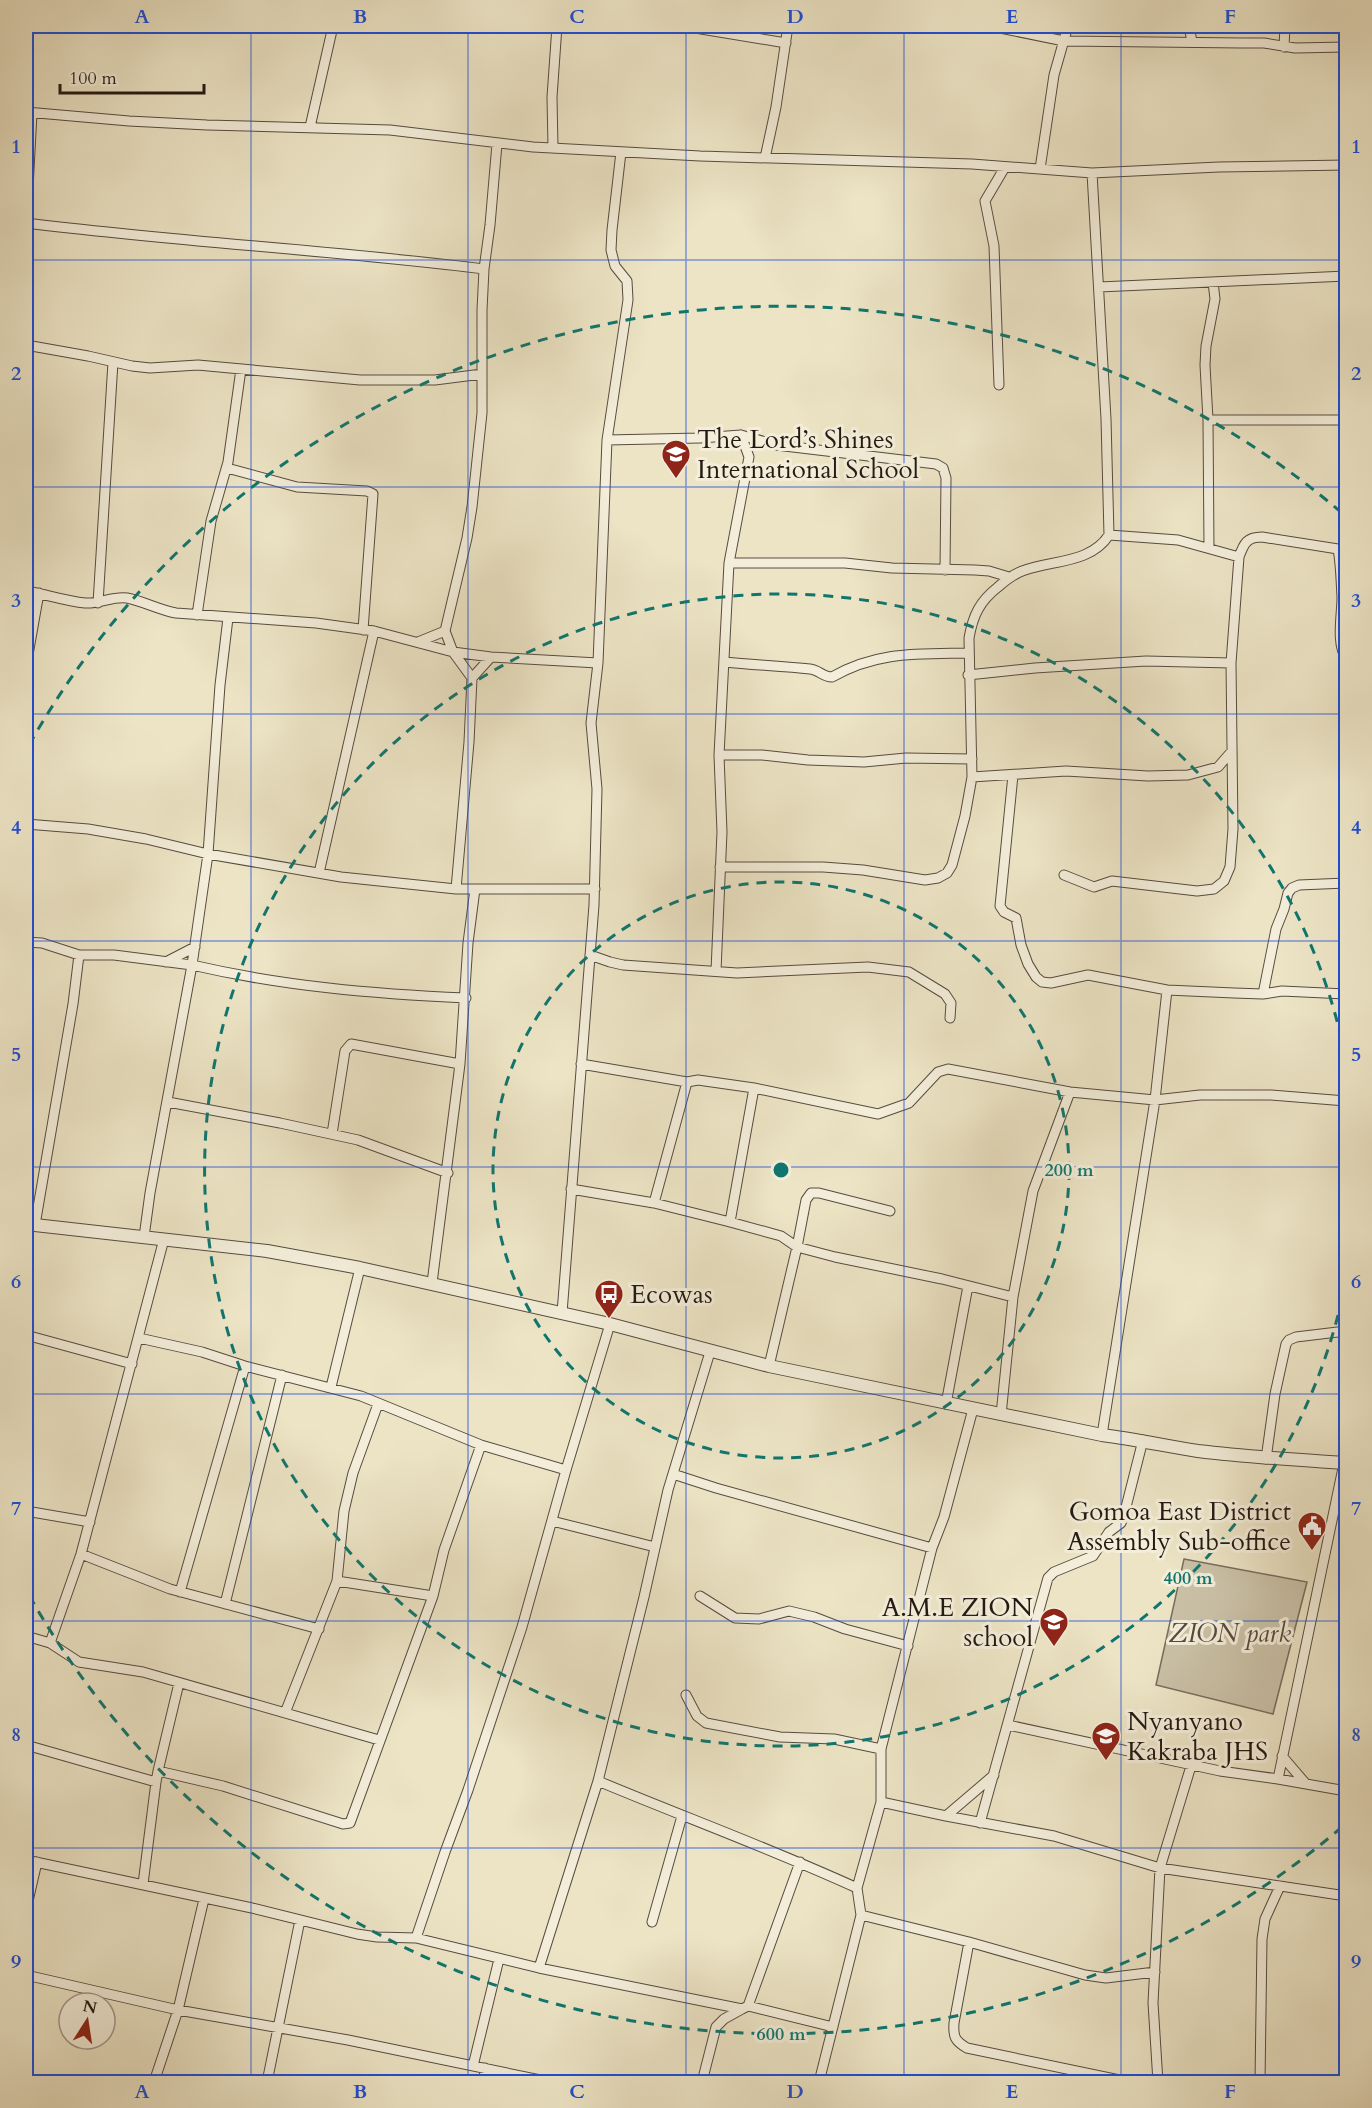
<svg xmlns="http://www.w3.org/2000/svg" width="1372" height="2108" font-family="Cardo,serif">
	<rect width="100%" height="100%" fill="#ece4c5"/>
	<filter id="stains"><feTurbulence type="fractalNoise" baseFrequency=".00333" numOctaves="4"/><feColorMatrix values="0 0 0 0 .2 0 0 0 0 .09 0 0 0 0 .02 0 0 0 .5 -.17"/></filter>
	<radialGradient id="worn" r=".72"><stop offset=".6" stop-color="#630" stop-opacity="0"/><stop offset="1" stop-color="#630" stop-opacity=".3"/></radialGradient>
	<path fill="#cac1a7" stroke="#776d5d" stroke-width="1.5" d="M1184 1559 1307 1582 1273 1714 1156 1685Z"/>
	<g fill="none" stroke-linecap="round" stroke-linejoin="round">
		<g stroke="#564c40" stroke-width="11">
			<path id="minor" d="M683 26 786 43
				M990 26 1064 41 1242 43H1264L1295 48 1346 47
				M1189 26 1192 42
				M1284 47 1285 26
				M26 112 129 121 207 125 390 130 533 147 700 156 972 164 1092 173 1219 167 1346 165
				M310 127 333 26
				M553 148 552 97 557 26
				M765 158 776 107 788 26
				M1040 169 1054 75 1068 26
				M26 223C178 242 331 250 484 269
				M26 226 32 113
				M1099 287 1346 276
				M26 345 88 356 132 366 150 368 198 365 360 380H435L482 374
				M999 385 994 246 985 201 1005 167
				M1208 420H1346
				M607 440 700 438 741 435 776 445 936 464 943 468 946 478 945 570
				M227 468 297 487 367 491 373 494 363 630
				M1109 535 1178 540 1239 557
				M1209 548 1208 420 1205 365 1206 346 1215 299 1213 282
				M729 563H845L892 568 975 570 989 571 1009 577
				M26 591C45 594 65 601 85 603 100 604 112 596 127 598 143 601 159 610 176 613L316 623 374 631 453 652 491 657 598 663
				M98 603 113 362
				M197 615 211 521 228 462 241 369
				M418 642 445 631
				M725 662C753 665 782 666 810 669 819 670 823 677 832 677 877 651 918 654 969 653
				M26 666 39 593
				M968 675 1035 668 1146 661 1231 663
				M472 678 453 652 445 631 467 538 472 507 482 413V310L484 269 490 225 497 144
				M719 755H762L808 760 864 762 906 758 972 759
				M1013 775 1000 906 1004 912 1016 918 1021 945 1028 964 1036 977 1042 982 1051 983 1088 975 1167 990 1234 993 1263 994 1282 991 1346 994
				M972 777 1066 771 1148 776 1188 775 1218 767 1232 751
				M26 824 88 829 146 839 208 854 341 877 456 889H595
				M720 867H823L863 870 925 880 938 878 947 873 952 865 965 816 972 777 969 638C973 615 980 601 998 587 1006 580 1015 573 1025 570 1054 560 1091 563 1109 535L1106 419 1092 173
				M319 873 374 631
				M1064 875 1094 887 1112 881 1197 891 1214 889 1224 881 1230 867 1233 829 1231 663 1239 557C1244 543 1247 537 1262 537L1338 549C1341 565 1341 581 1342 597 1342 615 1336 643 1346 658
				M456 889 469 742 472 678 491 657
				M26 942 42 943 79 955H114L192 965 208 854 220 685 228 618
				M590 955 610 962 623 965 737 973 868 967 909 972 945 994 951 1003 950 1018
				M166 962 195 947
				M716 971 722 832 719 755 729 563 749 457 741 435
				M1263 994 1276 929 1284 909 1288 893 1292 888 1299 885 1346 883
				M581 1064 687 1082 698 1080 754 1088 878 1114 909 1103 938 1072 948 1069 1070 1092 1155 1100 1200 1095H1271L1346 1101
				M168 1102 280 1123 358 1140 448 1173
				M332 1134 345 1051 351 1044 460 1064
				M571 1189 654 1203 730 1222 781 1236 797 1247 769 1366
				M654 1203 687 1082
				M890 1211 819 1193H811L806 1200 797 1247 835 1257 942 1279 1013 1297
				M730 1222 754 1088
				M35 1225 73 1004 79 955
				M144 1237 150 1193 192 965C282 986 374 994 466 998
				M432 1283 460 1064 468 943 475 889
				M562 1313 594 905 597 789 591 723 598 663 607 440 628 300 627 281 615 266 611 250 612 230 621 152
				M26 1335 132 1364
				M139 1338 202 1352 245 1366 361 1396 481 1445 566 1470
				M331 1387 360 1268
				M946 1404 968 1286
				M1001 1415 1013 1297 1033 1191 1070 1092
				M1102 1435 1155 1100 1167 990
				M1266 1459 1275 1394 1286 1344 1289 1340 1296 1337 1346 1331
				M673 1474 716 1488 932 1548
				M26 1511 90 1522
				M552 1521 655 1547
				M81 1554 170 1589 319 1629
				M337 1581 433 1596
				M180 1592 245 1366
				M700 1596 735 1618 759 1619 789 1611 814 1617 845 1629 908 1646
				M225 1604 282 1375
				M26 1636 50 1643 79 1662 143 1672 379 1740
				M50 1643 81 1554 164 1239
				M686 1695 697 1716 706 1723 780 1737 834 1739 881 1749
				M285 1713 337 1581 344 1511 353 1473 378 1404
				M1008 1725 1220 1771 1278 1779 1346 1791
				M26 1745 156 1782 158 1771 223 1786 343 1824 350 1823 433 1596 444 1550 481 1445
				M1282 1756 1306 1784
				M158 1771 179 1683
				M1278 1779 1344 1463
				M598 1781C684 1817 772 1849 857 1888
				M881 1802 946 1816 1054 1836 1160 1868 1346 1896
				M946 1816 994 1775
				M980 1823 1048 1578 1054 1572 1093 1556 1109 1532 1121 1523 1124 1515 1143 1440
				M26 1860 252 1908 357 1934 377 1937 416 1938 539 1968 742 2009 748 2006 833 2027
				M143 1884 156 1782
				M26 1910 37 1862
				M861 1915 969 1942 1085 1975 1106 1978 1155 1972
				M652 1922 682 1816
				M416 1938 445 1852 468 1790 522 1627 566 1470 610 1324
				M969 1942 954 2023C953 2037 955 2041 967 2048L1129 2082
				M539 1968 598 1781 644 1597 668 1490 710 1352
				M26 1975 178 2010 348 2040 550 2082
				M748 2006 800 1862
				M473 2066 499 1959
				M154 2082 178 2010 204 1899
				M267 2082 300 1920
				M484 2082 485 2068
				M702 2082 716 2027 724 2019 742 2009
				M819 2082 861 1915 857 1888 881 1802V1749L932 1548 944 1517 973 1409
				M1158 2082 1153 2003 1160 1868 1191 1766
				M1260 2082 1262 1939 1265 1919 1280 1886"/>
		</g>
		<g stroke="#564c40" stroke-width="14">
			<path id="tertiary" d="M26 1224 267 1251 360 1268 610 1324 769 1366 1102 1435C1134 1439 1166 1446 1198 1451 1248 1457 1297 1460 1346 1463"/>
		</g>
		<use href="#minor" stroke="#f3edd9" stroke-width="9"/>
		<use href="#tertiary" stroke="#f3edd9" stroke-width="12"/>
	</g>
	<path fill="none" stroke="#1d4ed8" stroke-width="1.5" stroke-opacity="0.55" d="M251 26V2082M468 26V2082M686 26V2082M904 26V2082M1121 26V2082M26 260H1346M26 487H1346M26 714H1346M26 941H1346M26 1167H1346M26 1394H1346M26 1621H1346M26 1848H1346"/>
	<g fill="none" stroke="#0f766e" stroke-width="3" stroke-dasharray="10 8">
		<circle cx="781" cy="1170" r="288"/>
		<path d="M1346 1280A576 576 0 1 1 1346 1060"/>
		<path d="M1342 1827A864 864 0 0 1 29 1595M29 745A864 864 0 0 1 1342 513"/>
	</g>
	<defs>
		<g id="school-pin" transform="scale(1.5)"><path d="M0 17L-7.5 6A9.5 9.5 0 1 1 7.5 6Z" fill="#8f2418" stroke="#f3edd9"/><path d="M0-5L7-2L0 1L-7-2ZM-4 1L0 2.5L4 1V4Q0 6-4 4Z" fill="#fff"/></g>
		<g id="bus-pin" transform="scale(1.5)"><path d="M0 17L-7.5 6A9.5 9.5 0 1 1 7.5 6Z" fill="#8f2418" stroke="#f3edd9"/><path d="M-5-6H5V4H4V6H2V4H-2V6H-4V4H-5ZM-3.5-4V0h7V-4ZM-3.5 1.2v1.5H-2V1.2ZM2 1.2v1.5H3.5V1.2Z" fill="#fff"/></g>
		<g id="civic-pin" transform="scale(1.5)"><path d="M0 17L-7.5 6A9.5 9.5 0 1 1 7.5 6Z" fill="#8f2418" stroke="#f3edd9"/><path d="M-.6-6.5H3V-4.5H.6V-3L4-1V1h2V6H-6V1h2V-1L-.6-3ZM-1.2 2.5V6h2.4V2.5Z" fill="#fff"/></g>
	</defs>
	<g fill-rule="evenodd">
		<use href="#school-pin" x="676" y="454"/>
		<use href="#bus-pin" x="609" y="1294"/>
		<use href="#civic-pin" x="1312" y="1526"/>
		<use href="#school-pin" x="1054" y="1622"/>
		<use href="#school-pin" x="1106" y="1736"/>
	</g>
	<g text-anchor="middle" stroke-width="6" stroke-linejoin="round" paint-order="stroke">
		<g font-size="26" fill="#241913" stroke="#f3edd9" text-anchor="start">
			<text x="697" y="448">The Lord’s Shines<tspan x="697" dy="30">International School</tspan></text>
			<text x="630" y="1303">Ecowas</text>
			<text x="1291" y="1520" text-anchor="end">Gomoa East District<tspan x="1291" dy="30">Assembly Sub-office</tspan></text>
			<text x="1033" y="1616" text-anchor="end">A.M.E ZION<tspan x="1033" dy="30">school</tspan></text>
			<text x="1127" y="1730">Nyanyano<tspan x="1127" dy="30">Kakraba JHS</tspan></text>
		</g>
		<g font-size="26" font-style="italic" fill="#564b3f" stroke="#f3edd9">
			<text x="1230" y="1642">ZION park</text>
		</g>
	</g>
	<circle cx="781" cy="1170" r="9" fill="#0f766e" stroke="#f3edd9" stroke-width="3"/>
	<g font-size="18" text-anchor="middle" font-weight="bold" fill="#0f766e" stroke="#f3edd9" stroke-width="6" stroke-linejoin="round" paint-order="stroke">
		<text x="1069" y="1176">200 m</text>
		<text x="1188" y="1584">400 m</text>
		<text x="781" y="2040">600 m</text>
	</g>
	<rect width="1372" height="2108" fill="none" stroke="#ece4c5" stroke-width="66"/>
	<g transform="translate(87 2021) rotate(12)"><circle r="28" fill="#f3edd9" stroke="#a0988a" stroke-width="1.5"/>
	<path d="M0-4.5L10 22L0 15L-10 22Z" fill="#8f2418"/>
	<text y="-9" font-size="16" font-weight="bold" text-anchor="middle" fill="#241913">N</text>
	</g>
	<path d="M60 84v9h144v-9" fill="none" stroke="#241913" stroke-width="3"/>
	<text x="69" y="84" font-size="18" fill="#241913" stroke="#f3edd9" stroke-width="4.5" paint-order="stroke">100 m</text>
	<rect x="33" y="33" width="1306" height="2042" fill="none" stroke="#1d4ed8" stroke-width="2"/>
	<g font-size="20" text-anchor="middle" font-weight="bold" fill="#1d4ed8">
		<text x="142" y="23">A</text>
		<text x="360" y="23">B</text>
		<text x="577" y="23">C</text>
		<text x="795" y="23">D</text>
		<text x="1012" y="23">E</text>
		<text x="1230" y="23">F</text>
		<text x="16" y="153">1</text>
		<text x="1356" y="153">1</text>
		<text x="16" y="380">2</text>
		<text x="1356" y="380">2</text>
		<text x="16" y="607">3</text>
		<text x="1356" y="607">3</text>
		<text x="16" y="834">4</text>
		<text x="1356" y="834">4</text>
		<text x="16" y="1061">5</text>
		<text x="1356" y="1061">5</text>
		<text x="16" y="1288">6</text>
		<text x="1356" y="1288">6</text>
		<text x="16" y="1515">7</text>
		<text x="1356" y="1515">7</text>
		<text x="16" y="1741">8</text>
		<text x="1356" y="1741">8</text>
		<text x="16" y="1968">9</text>
		<text x="1356" y="1968">9</text>
		<text x="142" y="2098">A</text>
		<text x="360" y="2098">B</text>
		<text x="577" y="2098">C</text>
		<text x="795" y="2098">D</text>
		<text x="1012" y="2098">E</text>
		<text x="1230" y="2098">F</text>
	</g>
	<rect width="100%" height="100%" filter="url(#stains)"/>
	<rect width="100%" height="100%" fill="url(#worn)"/>
</svg>
